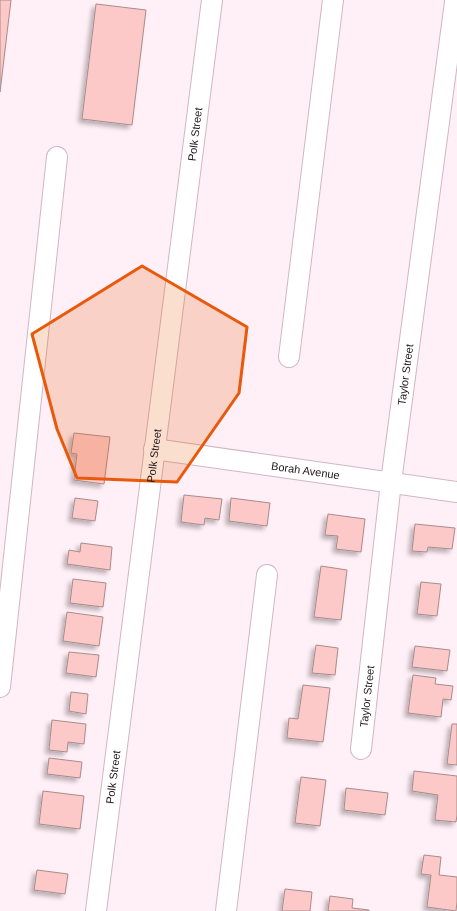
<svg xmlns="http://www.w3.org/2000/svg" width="457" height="911" font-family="Arial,sans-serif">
	<defs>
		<filter id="shadow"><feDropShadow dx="-3.5" dy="3.5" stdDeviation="2" flood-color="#0004"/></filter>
	</defs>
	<rect width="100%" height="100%" fill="#ffeff6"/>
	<path fill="#fcc9c8" stroke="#a78c8c" filter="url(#shadow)" d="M0 0H11L0 92Z
		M96 4 146 10 132 125 82 119Z
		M74 433 110 437 104 484 74 480 77 454 71 453Z
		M184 495 222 499 219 520 205 518 204 525 181 522Z
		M75 498 98 501 95 521 72 518Z
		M231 498 270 503 267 526 229 521Z
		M328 514 365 519 361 552 336 549 338 536 325 535Z
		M415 524 455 528 452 549 428 547 427 552 412 551Z
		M81 543 112 547 110 570 67 564 69 550 80 552Z
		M321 566 347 570 341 620 314 617Z
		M73 579 106 583 103 607 70 603Z
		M421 582 441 584 437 616 417 614Z
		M67 612 103 617 99 646 63 641Z
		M316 645 338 648 335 675 312 673Z
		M415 646 450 650 447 671 412 667Z
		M69 652 99 655 96 677 66 673Z
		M413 675 436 678 435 684 453 686 451 700 443 699 441 717 408 713Z
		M303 685 330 688 323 742 287 738 289 718 298 719Z
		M71 692 88 694 86 714 69 711Z
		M52 720 86 724 84 744 68 742 67 752 49 750Z
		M452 724H457V765L447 764Z
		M49 758 82 762 80 778 47 774Z
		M414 771 457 776V815L456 822 435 820 438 795 412 791Z
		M301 777 326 780 320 826 295 823Z
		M346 788 388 793 385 815 344 810Z
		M43 791 84 796 80 829 39 824Z
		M424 855 441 857 439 875 457 877V902L456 911 427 907 431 875 421 874Z
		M37 870 68 874 65 894 34 890Z
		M285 889 312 892 310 911H282Z
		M330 896 353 899 352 908 369 910V911H328Z"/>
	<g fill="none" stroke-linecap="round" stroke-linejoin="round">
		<g stroke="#d0b7c2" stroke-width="22">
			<g id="minor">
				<path d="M289 357 333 0"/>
				<path id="s1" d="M154 449 457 492"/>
				<path d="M0 687 57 157"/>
				<path id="s2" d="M361 749 391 482 455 2"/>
				<path id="s3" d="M96 911 212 0"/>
				<path d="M226 911 267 575"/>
			</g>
		</g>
		<use href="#minor" stroke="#fff" stroke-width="20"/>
	</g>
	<path fill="#e8590c" fill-opacity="0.2" stroke="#e8590c" stroke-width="3" stroke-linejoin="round" d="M142 266 247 327 239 393 177 482 77 478 57 429 32 334Z"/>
	<g text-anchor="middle" stroke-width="3" stroke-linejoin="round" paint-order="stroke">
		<g font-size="11" fill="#21181c" stroke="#fff">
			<text dy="4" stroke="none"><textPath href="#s3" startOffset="783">Polk Street</textPath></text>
			<text dy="4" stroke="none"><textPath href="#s2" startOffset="377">Taylor Street</textPath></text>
			<text dy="4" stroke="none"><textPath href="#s3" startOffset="459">Polk Street</textPath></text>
			<text dy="4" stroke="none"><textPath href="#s1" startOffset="153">Borah Avenue</textPath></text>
			<text dy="4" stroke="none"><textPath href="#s2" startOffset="53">Taylor Street</textPath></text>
			<text dy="4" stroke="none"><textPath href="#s3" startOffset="135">Polk Street</textPath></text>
		</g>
	</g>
</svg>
